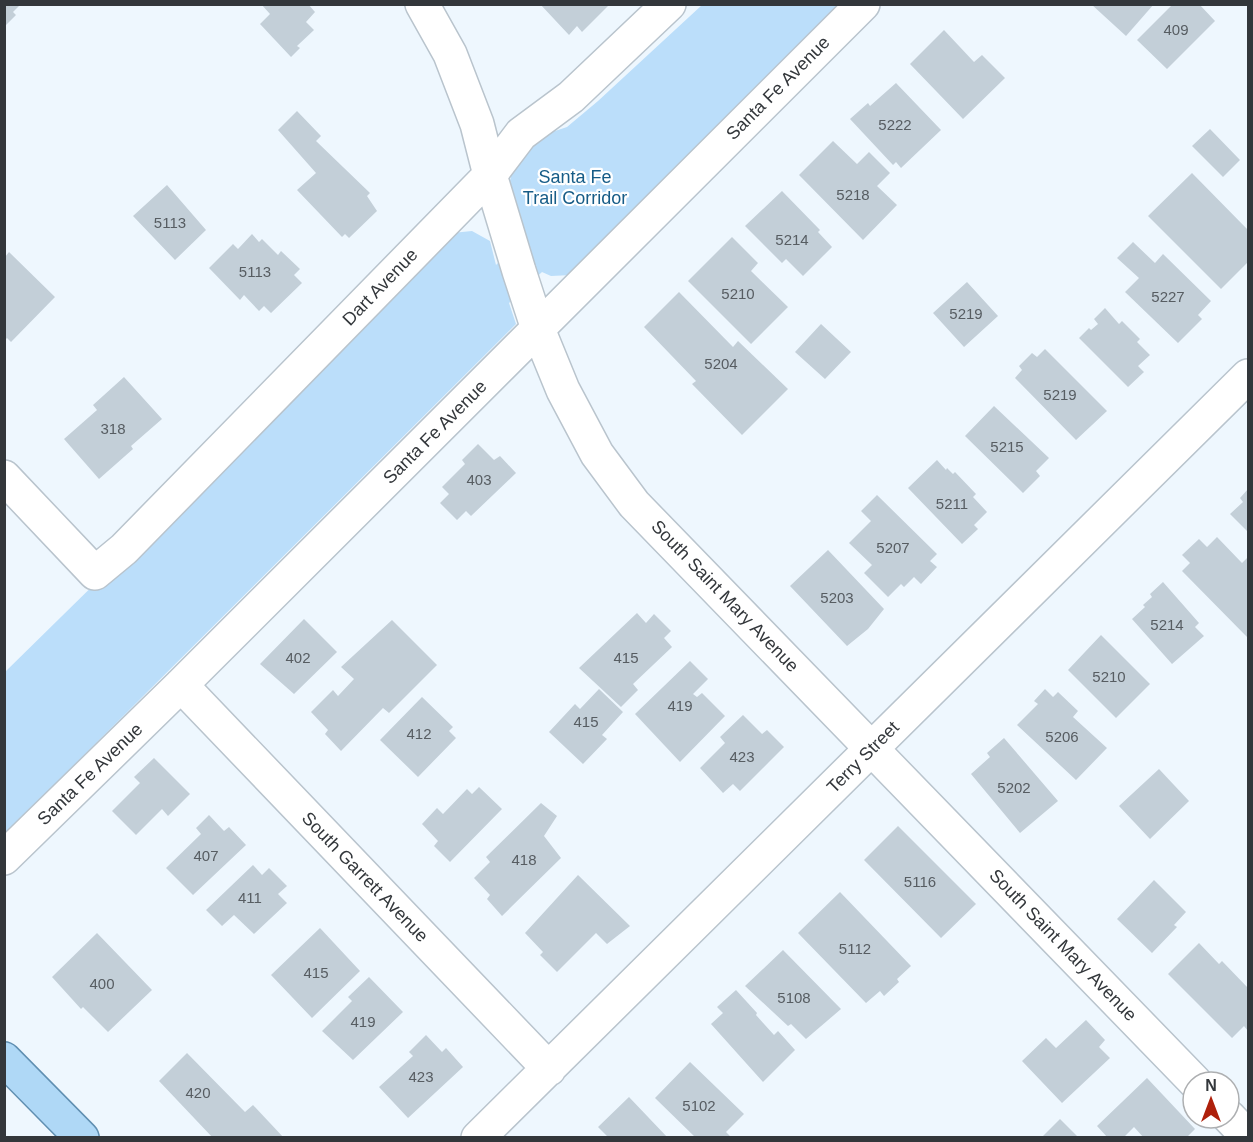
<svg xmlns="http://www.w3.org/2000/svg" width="1253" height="1142" font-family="Arial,sans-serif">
	<rect width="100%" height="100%" fill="#eef7fe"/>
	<path fill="#bbdefa" d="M702 5H843L572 275 551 276 542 272 509 303 516 324 5 834V672L452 233 472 231 490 241 496 265 525 235 510 181 515 158 537 141 552 132 567 127 598 101Z"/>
	<path fill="#c3cfd8" d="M4 4H21L13 12 16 15 4 27Z
		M261 4H308L315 12 306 22 314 30 297 46 300 48 291 57 260 24 270 14Z
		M540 4H610L582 32 577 26 569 35Z
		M1091 4H1154L1126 36Z
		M1173 4H1199L1215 21 1167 69 1137 40Z
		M944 30 974 62 982 55 1005 78 963 119 910 64Z
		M896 83 941 130 901 168 896 162 893 165 850 119 868 103 870 106Z
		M297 111 321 136 316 141 370 193 367 196 377 211 349 238 345 234 342 237 297 190 316 173 278 130Z
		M1210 129 1240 160 1223 177 1192 146Z
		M833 141 857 164 869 152 890 173 877 186 897 205 863 240 799 175Z
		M1192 173 1248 230V262L1221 289 1148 216Z
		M167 185 206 230 175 260 133 216Z
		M782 191 820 230 818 232 832 247 803 276 786 259 782 263 745 226Z
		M252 234 259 242 262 239 278 255 281 251 300 269 294 275 302 283 271 313 264 306 259 311 244 295 240 300 209 268 233 244 238 249Z
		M732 237 758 263 751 271 788 307 751 344 688 281Z
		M1133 242 1155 263 1163 254 1211 301 1198 315 1202 319 1178 343 1125 292 1139 278 1117 258Z
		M9 252 55 297 11 342 7 338 5 340V257Z
		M967 282 998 316 964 347 933 313Z
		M679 292 733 347 738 341 788 389 742 435 692 384 696 381 644 327Z
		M1105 308 1119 324 1122 321 1140 339 1137 342 1150 355 1138 366 1144 372 1128 387 1079 338 1089 328 1091 330 1098 324 1094 319Z
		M821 324 851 352 825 379 795 352Z
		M1045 349 1107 411 1076 440 1015 378 1022 370 1019 366 1032 353 1037 357Z
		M124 377 162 419 131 446 133 449 99 479 64 439 97 410 93 405Z
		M994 406 1049 458 1036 471 1040 476 1023 493 965 436Z
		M478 444 494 460 500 456 516 473 471 516 466 511 457 520 440 503 449 494 442 487 465 464 462 460Z
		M937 460 946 470 947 468 953 474 955 472 976 494 973 497 987 512 974 525 978 529 962 544 908 488Z
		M1248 489V532L1230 514 1243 502 1240 498Z
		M877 495 937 554 930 561 937 567 921 584 914 577 904 587 901 584 888 597 864 573 872 565 849 543 871 521 861 511Z
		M1217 537 1242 563 1248 557V638L1182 571 1190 563 1182 555 1199 539 1207 547Z
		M828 550 884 609 868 629 847 646 790 586Z
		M1163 582 1199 623 1195 627 1204 636 1172 664 1132 619 1145 607 1143 605 1152 597 1150 594Z
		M637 613 646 623 654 614 671 631 664 638 672 647 633 684 638 690 621 707 579 668Z
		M304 619 337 652 294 694 260 664Z
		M392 620 437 665 389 713 383 708 341 751 325 734 328 730 311 712 333 690 338 696 354 679 341 667Z
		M1101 635 1150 684 1116 718 1068 670Z
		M690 661 708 679 693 694 697 697 702 693 725 716 680 762 635 714Z
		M599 689 623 712 602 735 607 739 583 764 549 732 575 704 580 709Z
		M1045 689 1053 697 1058 692 1078 711 1073 717 1107 748 1076 780 1017 725 1038 704 1034 701Z
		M422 697 453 727 449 731 456 738 418 777 380 740Z
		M743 715 762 734 767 730 784 747 740 791 733 784 723 793 700 768 725 743 720 737Z
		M1004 738 1058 801 1020 833 971 774 990 757 987 753Z
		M154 758 190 794 168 816 162 809 136 835 112 811 140 783 134 777Z
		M1159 769 1189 801 1150 839 1119 806Z
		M479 787 502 809 450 862 434 846 438 841 422 824 437 808 443 814 467 789 472 794Z
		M541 803 557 816 544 836 561 858 502 916 487 899 490 895 474 878 490 862 486 857Z
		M209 815 224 831 229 827 246 845 193 895 166 868 201 834 196 828Z
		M898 826 976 904 941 938 864 860Z
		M253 865 262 875 269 868 287 886 278 894 287 903 254 934 234 915 222 926 206 910Z
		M578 875 630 926 607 944 596 933 557 972 540 955 543 952 525 933Z
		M1154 880 1186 912 1174 925 1177 927 1152 953 1117 919Z
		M840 892 911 966 897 979 899 982 884 996 880 991 866 1003 798 933Z
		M320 928 360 971 312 1018 271 975Z
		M97 933 152 990 108 1032 83 1007 81 1009 52 977Z
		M1199 943 1219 964 1222 961 1248 988V1031L1244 1026 1232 1038 1168 974Z
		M783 950 841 1009 806 1039 791 1024 788 1026 745 986Z
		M369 977 403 1012 353 1060 322 1031 352 1001 348 997Z
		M736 990 757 1013 756 1015 774 1035 778 1031 795 1050 763 1082 711 1024 723 1013 717 1007Z
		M1086 1020 1105 1040 1099 1047 1110 1058 1062 1103 1022 1061 1046 1038 1056 1048Z
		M426 1035 442 1052 446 1048 463 1067 408 1118 379 1087 413 1056 409 1052Z
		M187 1053 245 1112 253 1105 284 1138H221L220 1136 213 1138 159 1081Z
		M690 1062 744 1114 726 1132 732 1138H696L655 1098Z
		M1147 1078 1195 1129 1186 1138H1144L1134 1127 1123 1138H1108L1097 1126Z
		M629 1097 668 1138H609L598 1127Z
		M1060 1119 1079 1138H1041Z"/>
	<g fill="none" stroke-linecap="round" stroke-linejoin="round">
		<g stroke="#b9c4cd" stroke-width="36">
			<path id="minor" d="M422 4 450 54 477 124 490 175 519 271 538 329 563 390 597 454 634 504 1195 1082
				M4 477 95 573 124 549 490 175 521 134 571 97 669 4
				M181 685 549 1069
				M4 858 181 685 863 4
				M1229 1117 1248 1137
				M478 1138 1248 376"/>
		</g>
		<g stroke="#608fb1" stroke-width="36">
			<path id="major" d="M4 1059 82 1138"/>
		</g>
		<use href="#minor" stroke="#fff" stroke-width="33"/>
		<use href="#major" stroke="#afd8f6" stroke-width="33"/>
	</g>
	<g text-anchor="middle" stroke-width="4.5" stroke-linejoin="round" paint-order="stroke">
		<g font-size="15" fill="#575d62">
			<text x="1176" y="35">409</text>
			<text x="895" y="130">5222</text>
			<text x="853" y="200">5218</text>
			<text x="170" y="228">5113</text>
			<text x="792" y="245">5214</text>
			<text x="255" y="277">5113</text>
			<text x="738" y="299">5210</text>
			<text x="1168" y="302">5227</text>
			<text x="966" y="319">5219</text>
			<text x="721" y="369">5204</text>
			<text x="1060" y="400">5219</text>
			<text x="113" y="434">318</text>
			<text x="1007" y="452">5215</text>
			<text x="479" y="485">403</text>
			<text x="952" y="509">5211</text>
			<text x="893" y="553">5207</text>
			<text x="837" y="603">5203</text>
			<text x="1167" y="630">5214</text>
			<text x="298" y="663">402</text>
			<text x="626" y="663">415</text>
			<text x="1109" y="682">5210</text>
			<text x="680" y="711">419</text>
			<text x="586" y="727">415</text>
			<text x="419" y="739">412</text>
			<text x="1062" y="742">5206</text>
			<text x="742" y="762">423</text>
			<text x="1014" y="793">5202</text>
			<text x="206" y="861">407</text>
			<text x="524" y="865">418</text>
			<text x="920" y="887">5116</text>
			<text x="250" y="903">411</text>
			<text x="855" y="954">5112</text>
			<text x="316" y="978">415</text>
			<text x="102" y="989">400</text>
			<text x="794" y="1003">5108</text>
			<text x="363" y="1027">419</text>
			<text x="421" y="1082">423</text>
			<text x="198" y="1098">420</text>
			<text x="699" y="1111">5102</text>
		</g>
		<g font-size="18" fill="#33373b" stroke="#fff">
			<text transform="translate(778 88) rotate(-45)" y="6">Santa Fe Avenue</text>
			<text transform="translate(380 287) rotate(-46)" y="6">Dart Avenue</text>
			<text transform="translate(435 432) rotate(-45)" y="6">Santa Fe Avenue</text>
			<text transform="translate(725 596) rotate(46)" y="6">South Saint Mary Avenue</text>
			<text transform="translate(863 757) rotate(-45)" y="6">Terry Street</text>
			<text transform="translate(90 774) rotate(-44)" y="6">Santa Fe Avenue</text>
			<text transform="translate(365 877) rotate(46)" y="6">South Garrett Avenue</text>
			<text transform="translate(1063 945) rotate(46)" y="6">South Saint Mary Avenue</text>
		</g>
		<g font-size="18" fill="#165c87" stroke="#fff">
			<text x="575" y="183">Santa Fe<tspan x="575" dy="21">Trail Corridor</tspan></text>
		</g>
	</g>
	<rect width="1253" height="1142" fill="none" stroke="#33373b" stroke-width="12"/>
	<g transform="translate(1211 1100)"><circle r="28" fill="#ffffff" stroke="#adafb1" stroke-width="1.5"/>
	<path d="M0-4.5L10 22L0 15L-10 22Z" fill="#ae200b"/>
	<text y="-9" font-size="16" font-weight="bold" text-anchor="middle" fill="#33373b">N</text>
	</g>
</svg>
